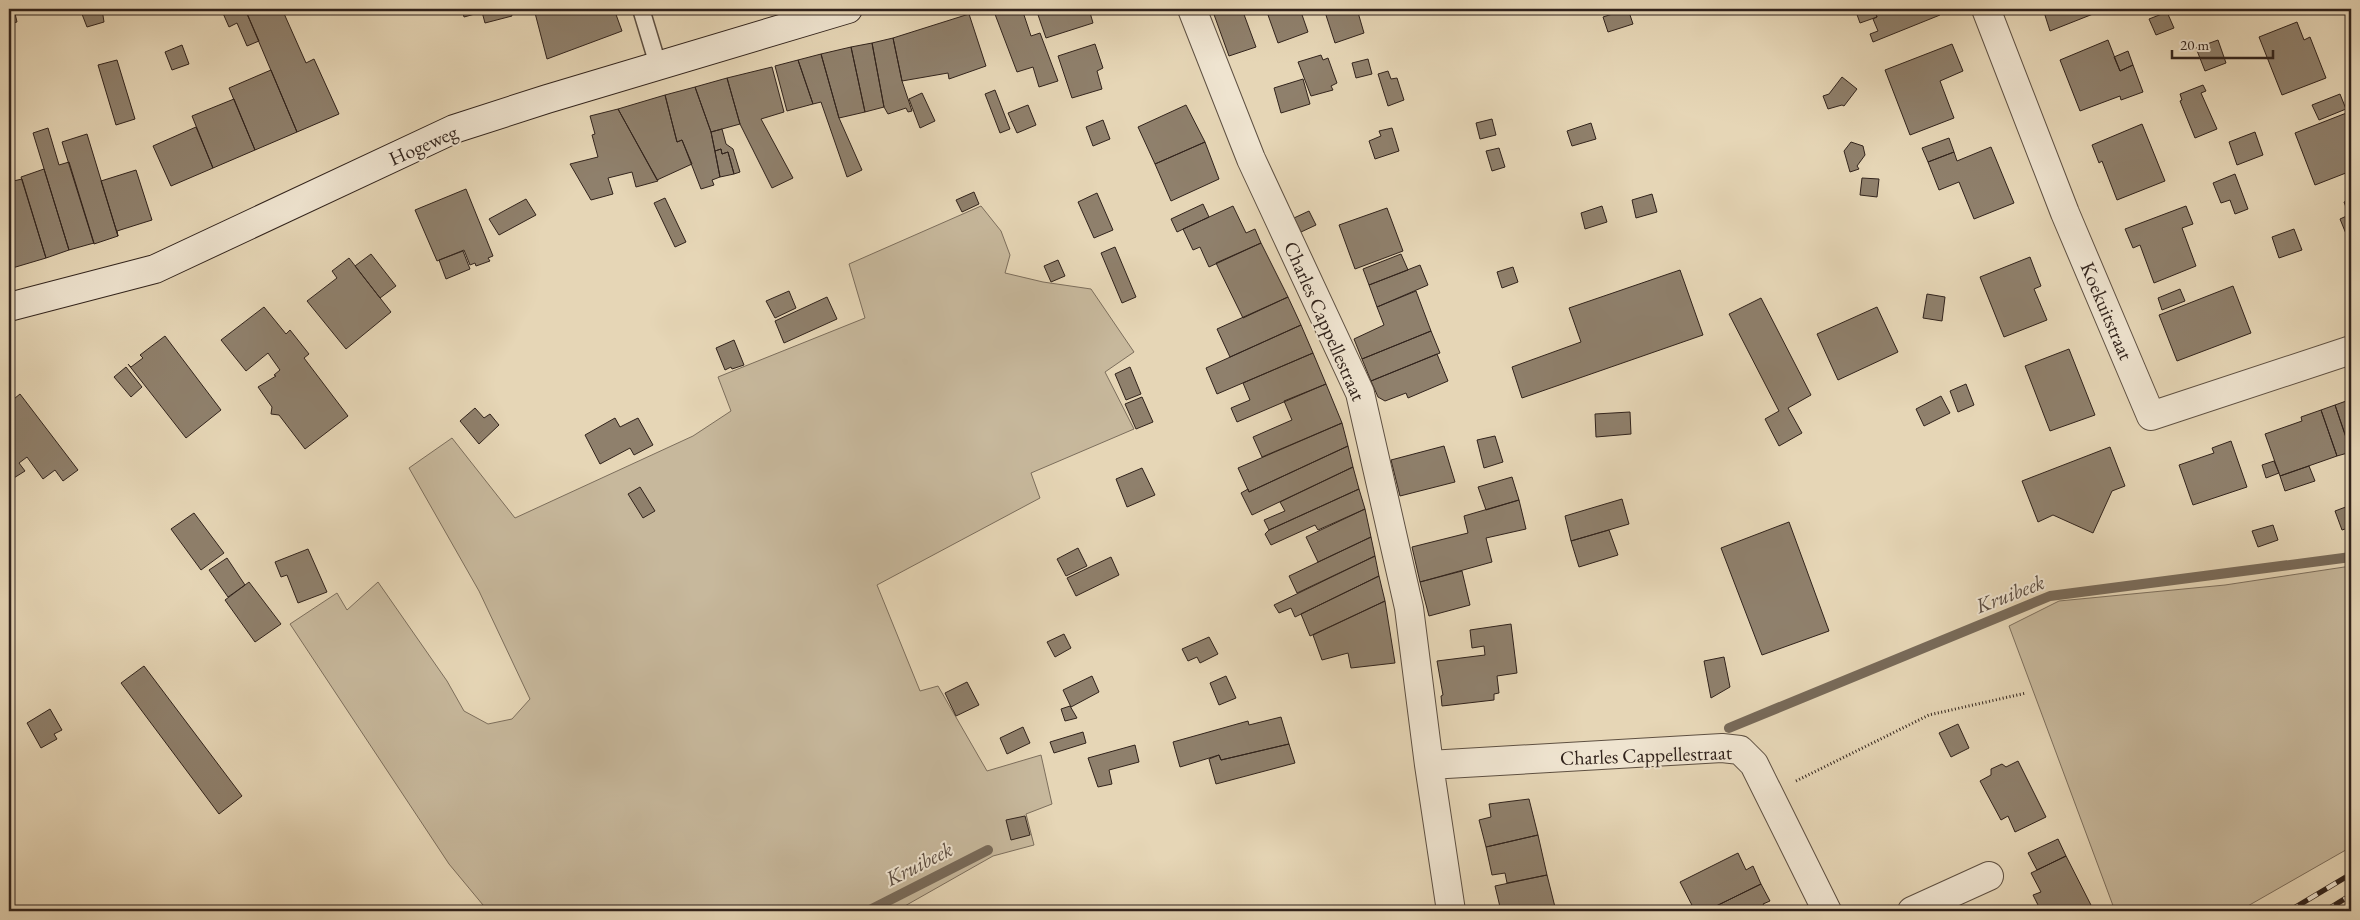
<svg xmlns="http://www.w3.org/2000/svg" width="2360" height="920" font-family="'EB Garamond',serif">
	<rect width="100%" height="100%" fill="#e6d6b6"/>
	<filter id="stains"><feTurbulence type="fractalNoise" baseFrequency=".004" numOctaves="4"/><feColorMatrix values="0 0 0 0 .2 0 0 0 0 .09 0 0 0 0 .02 0 0 0 .5 -.17"/></filter>
	<radialGradient id="worn" r=".72"><stop offset=".6" stop-color="#630" stop-opacity="0"/><stop offset="1" stop-color="#630" stop-opacity=".3"/></radialGradient>
	<path fill="#c7b89c" stroke="#7c6e5c" d="M981 206 1001 231 1010 255 1005 273 1043 282 1091 289 1134 352 1105 372 1134 429 1031 473 1040 498 877 585 920 691 938 686 987 771 1041 755 1052 804 1026 814 1034 845 993 856 896 911H488L449 864 290 624 337 593 347 610 378 582 447 681 464 711 488 724 512 719 530 699 479 591 409 468 452 438 515 518 693 436 731 411 718 377 865 318 849 264Z
		M2351 566V847L2239 911H2115L2009 626 2059 601 2225 585Z"/>
	<g fill="none" stroke-linecap="round" stroke-linejoin="round">
		<path stroke="#786a59" stroke-width="10" d="M1729 728 2050 596 2351 557
			M868 911 988 850"/>
	</g>
	<path fill="#8f806c" stroke="#31231c" d="M9 9H14L17 22 9 24Z
		M80 9H102L104 22 87 27Z
		M226 9H245L259 41 247 46 237 23 229 27 222 11Z
		M245 9H282L306 63 314 59 339 114 297 132Z
		M462 9H510L512 16 485 23 482 12 464 17Z
		M548 9H614L622 31 547 59 535 13Z
		M993 9H1022L1031 36 1040 33 1058 81 1039 87 1033 67 1017 72Z
		M1036 9H1089L1093 23 1046 38Z
		M1212 9H1242L1256 47 1229 56Z
		M1272 9H1300L1308 32 1278 43 1268 15 1273 13Z
		M1324 9H1357L1364 33 1335 43Z
		M1628 9 1633 24 1608 32 1603 17Z
		M1855 9H1874L1877 17 1860 23Z
		M1874 9H1929L1930 12 1938 9 1940 15 1873 42 1870 34 1878 31 1873 19 1877 17Z
		M2043 9H2091L2093 14 2050 31Z
		M2167 12 2174 28 2156 35 2149 19Z
		M969 14 986 66 949 79 948 73 902 81 893 38Z
		M2297 22 2304 40 2310 37 2326 78 2282 95 2259 37Z
		M893 38 902 81 912 111 908 112 906 108 888 114 884 107 872 43Z
		M2108 40 2120 71 2133 65 2143 92 2121 100 2120 96 2080 111 2060 60Z
		M2218 40 2226 63 2205 71 2196 48Z
		M872 43 884 107 865 112 851 47Z
		M1095 44 1103 68 1097 71 1102 89 1072 98 1058 56Z
		M1952 44 1963 71 1940 81 1954 118 1910 135 1885 70Z
		M182 45 189 64 172 70 165 52Z
		M851 47 865 112 839 118 821 54Z
		M2128 51 2133 65 2120 71 2114 57Z
		M821 54 839 118 862 170 847 177 821 102 813 104 798 60Z
		M1321 55 1323 60 1328 58 1337 83 1331 86 1333 90 1311 96 1298 62Z
		M1368 59 1372 74 1356 78 1352 63Z
		M117 60 135 119 116 125 98 65Z
		M798 60 813 104 787 111 775 66Z
		M772 67 784 112 761 119 793 178 772 188 740 124 727 78Z
		M271 70 297 132 255 150 229 88Z
		M1388 71 1391 79 1397 78 1404 100 1388 106 1378 74Z
		M1842 77 1857 89 1844 106 1842 105 1828 109 1823 96 1829 94Z
		M727 78 740 124 711 132 695 87Z
		M1303 79 1310 104 1281 113 1274 88Z
		M2203 85 2206 91 2201 93 2217 129 2195 138 2180 101 2182 100 2180 94Z
		M695 87 711 132 720 177 712 180 714 185 701 189 682 140 677 142 665 95Z
		M995 90 1010 129 1000 133 985 94Z
		M922 93 935 121 920 128 909 99Z
		M2340 94 2346 109 2319 120 2312 105Z
		M665 95 677 142 682 140 692 164 657 180 618 109Z
		M234 99 255 150 213 168 192 116Z
		M1028 105 1036 125 1017 133 1008 113Z
		M1186 105 1205 142 1155 164 1138 127Z
		M618 109 658 181 636 187 632 172 608 178 613 194 591 200 570 164 598 157 592 135 595 134 590 116Z
		M2349 112 2351 117V171L2315 185 2295 133Z
		M1492 119 1496 135 1480 139 1476 123Z
		M1103 120 1110 139 1093 146 1086 127Z
		M1591 123 1596 139 1572 146 1567 131Z
		M2142 124 2165 181 2117 200 2102 161 2099 163 2092 145Z
		M196 127 213 168 171 186 153 146Z
		M48 128 59 165 69 162 94 243 69 250 33 133Z
		M1392 128 1399 151 1375 159 1369 141 1381 136 1379 131Z
		M722 129 726 144 733 149 740 172 734 174 728 152 722 154 721 149 715 151 711 132Z
		M2255 132 2263 155 2237 165 2229 142Z
		M87 134 118 236 94 244 62 142Z
		M1949 138 1954 152 1928 162 1922 148Z
		M1205 142 1219 179 1171 201 1155 164Z
		M1851 142 1863 146 1865 155 1857 166 1859 169 1850 172 1844 151Z
		M1991 147 2014 203 1974 219 1959 182 1939 190 1928 162 1954 152 1957 161Z
		M1499 148 1505 167 1492 171 1486 151Z
		M721 149 722 154 728 152 734 174 720 177 715 151Z
		M44 169 69 250 46 258 21 177Z
		M136 170 152 220 117 231 118 236 101 181Z
		M2235 174 2248 209 2235 214 2230 200 2221 203 2213 183Z
		M1862 178 1879 179 1877 197 1860 195Z
		M22 179 46 258 9 269V192L11 191 9 182Z
		M466 189 493 256 488 258 490 261 476 266 475 263 470 265 464 250 437 261 415 210Z
		M974 192 979 204 962 212 956 200Z
		M1097 193 1113 230 1094 238 1078 202Z
		M1652 194 1657 212 1636 218 1632 200Z
		M665 198 686 242 675 247 654 203Z
		M526 199 536 215 499 235 489 219Z
		M2351 199V214L2349 215 2344 202Z
		M1203 204 1209 217 1177 232 1171 219Z
		M1233 206 1246 233 1255 229 1261 243 1209 267 1200 247 1193 250 1183 229Z
		M1602 206 1607 222 1585 229 1581 213Z
		M2186 206 2193 224 2182 228 2196 266 2154 283 2140 245 2133 248 2125 229Z
		M1387 208 1403 251 1355 269 1339 225Z
		M1309 211 1316 225 1301 232 1294 218Z
		M2351 214V246L2340 219Z
		M2294 229 2302 250 2279 258 2272 237Z
		M1261 243 1288 297 1243 318 1216 263Z
		M1115 247 1136 297 1122 303 1101 253Z
		M463 251 470 269 446 279 439 260Z
		M371 254 396 286 380 298 355 266Z
		M1401 254 1408 270 1369 285 1363 269Z
		M2030 257 2041 286 2034 289 2047 320 2004 337 1980 277Z
		M349 258 391 312 346 349 307 301 337 278 332 271Z
		M1058 260 1065 276 1051 282 1044 266Z
		M1420 265 1428 285 1377 307 1369 285Z
		M1513 267 1518 282 1502 288 1497 272Z
		M1680 270 1703 335 1522 398 1512 367 1581 342 1569 308Z
		M2233 286 2251 333 2177 361 2159 315Z
		M2180 289 2185 301 2162 310 2158 298Z
		M789 291 796 308 775 318 766 301Z
		M1416 291 1431 331 1362 359 1354 339 1384 325 1377 307Z
		M1927 294 1945 297 1942 321 1923 318Z
		M827 297 837 319 784 343 775 321Z
		M1288 297 1301 325 1230 357 1217 329Z
		M1761 298 1811 395 1788 408 1802 433 1779 446 1765 419 1779 411 1729 314Z
		M264 307 286 334 290 330 309 354 304 358 348 416 305 449 279 415 271 414 272 407 258 387 276 376 274 375 280 370 268 353 246 371 221 340Z
		M1877 307 1898 352 1838 380 1817 334Z
		M1301 325 1313 353 1217 394 1206 368Z
		M1431 331 1440 353 1371 381 1362 359Z
		M165 336 221 410 186 438 128 364 131 367 143 358 140 355Z
		M734 340 744 365 732 369 731 367 725 370 716 348Z
		M2069 349 2095 415 2050 431 2025 366Z
		M1313 353 1326 384 1237 422 1231 408 1250 400 1243 383Z
		M1437 354 1448 381 1408 398 1406 393 1385 401 1378 397 1371 381Z
		M126 367 142 387 131 397 114 377Z
		M1130 367 1141 394 1126 400 1115 374Z
		M1326 384 1342 423 1262 457 1253 437 1292 420 1284 401Z
		M1966 384 1974 405 1958 412 1950 391Z
		M20 394 78 470 63 481 55 470 43 479 27 457 19 463 25 471 9 481V403Z
		M1941 396 1950 413 1924 426 1916 409Z
		M1142 397 1153 422 1136 429 1125 404Z
		M2349 400 2351 405V452L2335 405Z
		M2335 405 2351 452 2337 456 2321 410Z
		M475 408 484 418 490 414 499 425 479 444 460 421Z
		M2321 410 2337 456 2280 476 2265 434 2302 421 2301 417Z
		M1630 412 1631 434 1596 437 1595 414Z
		M615 418 620 427 638 418 653 445 634 455 630 448 600 464 585 435Z
		M1342 423 1348 446 1249 492 1238 468Z
		M1495 436 1503 462 1484 468 1477 440Z
		M2231 441 2247 487 2193 505 2179 465 2214 453 2212 448Z
		M1348 446 1353 467 1252 515 1241 493 1248 489 1249 492Z
		M1444 446 1455 482 1400 496 1391 460Z
		M2110 447 2125 486 2112 491 2093 533 2053 515 2038 522 2022 481Z
		M2274 461 2279 473 2266 478 2262 465Z
		M2309 466 2315 481 2285 491 2280 476Z
		M1353 467 1359 489 1269 530 1264 520 1285 511 1280 502Z
		M1142 468 1155 495 1127 507 1116 479Z
		M1512 477 1519 500 1486 510 1478 487Z
		M640 487 655 511 643 518 628 494Z
		M1359 489 1365 509 1318 530 1315 525 1271 545 1265 534 1269 530Z
		M1622 499 1629 524 1571 541 1565 516Z
		M1519 500 1526 529 1486 538 1492 562 1420 582 1412 547 1468 533 1464 516Z
		M2351 505V527L2342 530 2335 511Z
		M1365 509 1371 537 1318 562 1306 537Z
		M194 513 224 553 201 570 171 529Z
		M1789 522 1829 631 1762 655 1721 548Z
		M2273 525 2278 540 2258 547 2252 531Z
		M1609 530 1618 555 1579 567 1571 541Z
		M1371 537 1375 556 1297 593 1289 576Z
		M1078 548 1087 566 1066 576 1057 559Z
		M308 549 327 592 298 603 287 575 281 577 275 562Z
		M1375 556 1379 576 1295 617 1291 608 1279 613 1274 605Z
		M1111 557 1119 575 1076 596 1067 578Z
		M227 558 245 585 228 597 209 570Z
		M1462 571 1470 605 1429 616 1420 582Z
		M1379 576 1385 601 1310 636 1301 614Z
		M249 582 281 624 255 642 225 600Z
		M1385 601 1395 663 1351 668 1348 653 1322 660 1313 635Z
		M1511 624 1517 673 1497 676 1499 693 1494 694V700L1442 706 1441 696 1443 695 1437 661 1485 655 1484 646 1472 648 1470 630Z
		M1064 634 1071 648 1055 657 1047 642Z
		M1209 637 1218 654 1200 663 1197 657 1188 661 1182 649Z
		M1724 657 1730 687 1711 698 1704 661Z
		M144 666 242 796 219 814 121 683Z
		M1092 676 1099 692 1071 707 1063 690Z
		M1226 676 1236 698 1219 705 1210 683Z
		M967 682 979 705 956 716 945 693Z
		M1070 706 1077 718 1065 721 1061 709Z
		M50 709 62 730 54 734 57 739 41 748 27 723Z
		M1281 717 1289 744 1221 760 1219 755 1180 767 1173 742 1248 721 1249 725Z
		M1958 724 1969 748 1951 757 1939 733Z
		M1023 727 1030 743 1007 754 1000 738Z
		M1083 732 1086 743 1054 753 1050 742Z
		M1289 744 1295 763 1216 784 1209 759 1219 755 1221 760Z
		M1135 745 1139 762 1109 770 1112 784 1098 787 1088 758Z
		M2018 761 2046 817 2015 832 2008 816 2001 820 1980 781 1991 775V769L2002 764 2006 767Z
		M1529 799 1538 835 1486 847 1479 820 1491 817 1489 804Z
		M1025 816 1030 835 1011 840 1006 820Z
		M1538 835 1547 875 1507 883 1505 873 1492 875 1486 847Z
		M2058 839 2066 856 2037 870 2028 853Z
		M1738 853 1746 870 1753 866 1761 884 1706 911H1695L1680 882Z
		M2066 856 2094 911H2041L2033 895 2041 892 2031 873Z
		M1547 875 1556 911H1501L1495 886Z
		M1761 884 1770 901 1763 904 1767 911H1706Z"/>
	<g fill="none" stroke-linecap="round" stroke-linejoin="round">
		<g stroke="#5e5042" stroke-width="19">
			<path id="lane" d="M641 9 658 65"/>
		</g>
		<g stroke="#5e5042" stroke-width="30">
			<path id="street" d="M1192 9 1251 159 1360 393 1409 608 1429 765 1451 911
				M1986 9 2065 213 2151 416 2351 350
				M1429 765 1722 748 1740 750 1754 764 1827 911
				M1912 911 1989 876"/>
		</g>
		<g stroke="#31231c" stroke-width="30">
			<path id="secondary" d="M9 307 155 269 454 129 547 99 848 9"/>
		</g>
		<path stroke="#31231c" stroke-width="3" stroke-dasharray="1 2.5" stroke-linecap="butt" d="M1796 781 1929 715 2026 693"/>
		<use href="#lane" stroke="#efe4d0" stroke-width="16"/>
		<use href="#street" stroke="#efe4d0" stroke-width="28"/>
		<use href="#secondary" stroke="#efe4d0" stroke-width="28"/>
		<g stroke="#31231c" stroke-width="5.5">
			<path id="rail" d="M2289 911 2351 874
				M2325 911 2351 895"/>
		</g>
		<use href="#rail" stroke="#efe4d0" stroke-width="4" stroke-dasharray="11" stroke-linecap="butt"/>
	</g>
	<g text-anchor="middle" stroke-width="4" stroke-linejoin="round" paint-order="stroke">
		<g font-size="20" fill="#31231c" stroke="#efe4d0">
			<text transform="translate(423 145) rotate(-24)" y="7">Hogeweg</text>
			<text transform="translate(2107 311) rotate(67)" y="7">Koekuitstraat</text>
			<text transform="translate(1325 321) rotate(66)" y="7">Charles Cappellestraat</text>
			<text transform="translate(1646 755) rotate(-2)" y="7">Charles Cappellestraat</text>
		</g>
		<g font-size="21" font-style="italic" fill="#5b4c40" stroke="#efe4d0">
			<text transform="translate(2010 594) rotate(-21)" y="7">Kruibeek</text>
			<text transform="translate(919 864) rotate(-27)" y="7">Kruibeek</text>
		</g>
	</g>
	<rect width="2360" height="920" fill="none" stroke="#e6d6b6" stroke-width="30"/>
	<rect x="10" y="10" width="2340" height="900" fill="none" stroke="#31231c" stroke-width="2.5"/>
	<rect x="15" y="15" width="2330" height="890" fill="none" stroke="#31231c"/>
	<path d="M2172 50v8h101v-8" fill="none" stroke="#31231c" stroke-width="2.5"/>
	<text x="2180" y="50" font-size="15" fill="#31231c" stroke="#efe4d0" stroke-width="4" paint-order="stroke">20 m</text>
	<rect width="100%" height="100%" filter="url(#stains)"/>
	<rect width="100%" height="100%" fill="url(#worn)"/>
</svg>
